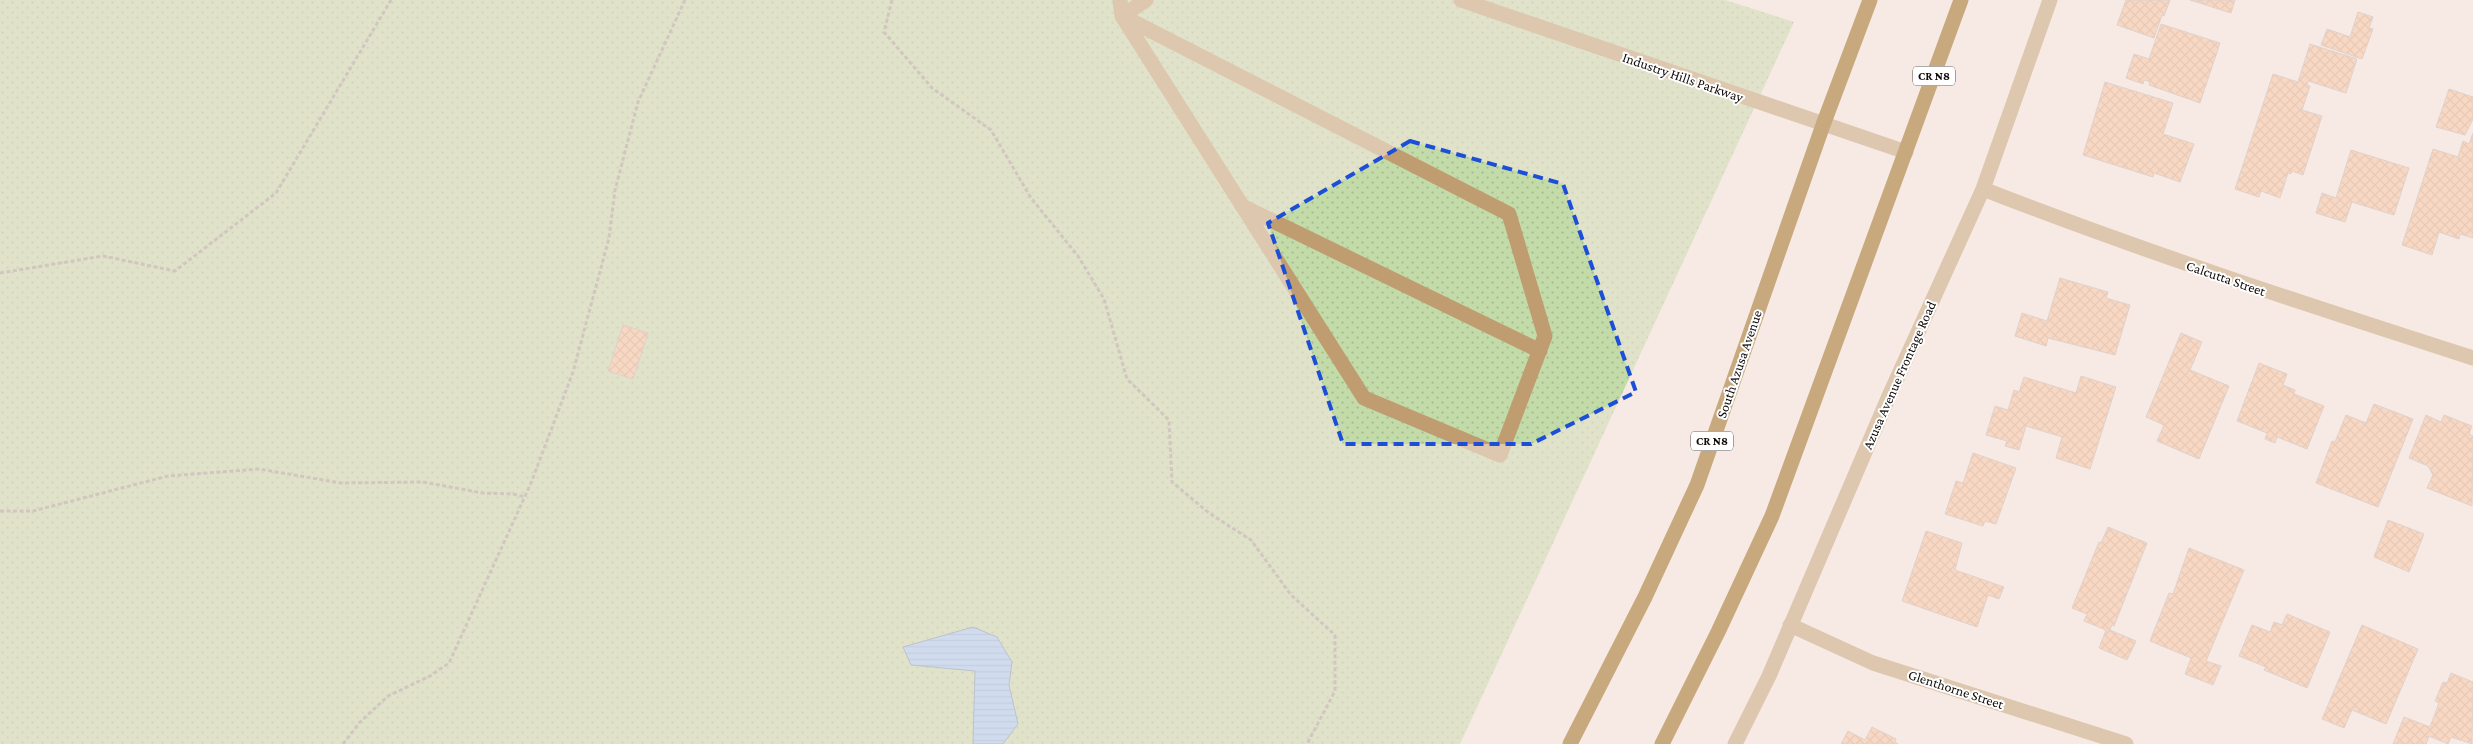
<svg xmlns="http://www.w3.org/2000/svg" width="2473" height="744" font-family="'Crimson Pro',serif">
	<defs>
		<pattern id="grass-dots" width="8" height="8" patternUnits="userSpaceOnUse" patternTransform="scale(1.25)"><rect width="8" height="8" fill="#c3dba8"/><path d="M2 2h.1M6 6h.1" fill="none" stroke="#a6bb8f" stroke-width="1.8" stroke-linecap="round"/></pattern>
		<pattern id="water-rules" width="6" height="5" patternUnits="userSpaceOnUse" patternTransform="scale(1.25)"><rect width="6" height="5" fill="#a0ccfb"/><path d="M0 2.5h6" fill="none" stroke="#89aed6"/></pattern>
		<pattern id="building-cross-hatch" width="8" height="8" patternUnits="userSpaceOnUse" patternTransform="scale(1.25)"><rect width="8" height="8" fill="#f8c19c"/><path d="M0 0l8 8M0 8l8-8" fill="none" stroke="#d4a585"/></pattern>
	</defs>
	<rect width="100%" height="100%" fill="#f7eae4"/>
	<path fill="url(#grass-dots)" d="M0 0H1725L1794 22 1460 744H0Z"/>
	<path fill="url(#water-rules)" stroke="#7592b3" d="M973 627 997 637 1012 662 1009 685 1018 724 1003 744H973L975 671 911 665 903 647Z"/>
	<path fill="url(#building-cross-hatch)" stroke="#c0b4ad" d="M2126 0H2170L2164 16 2162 15 2154 38 2117 25Z
		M2190 0H2235L2231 13Z
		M2358 12 2373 17 2369 28 2373 29 2362 59 2321 45 2327 29 2350 37Z
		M2161 24 2220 43 2200 103 2149 85 2150 82 2144 80 2143 84 2126 78 2134 54 2149 59Z
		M2310 44 2357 59 2346 93 2308 81 2307 85 2310 86 2302 110 2322 116 2303 175 2292 171 2291 174 2288 173 2280 198 2261 191 2259 197 2235 189 2273 74 2298 82Z
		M2105 82 2173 103 2163 134 2194 144 2180 182 2154 173 2153 177 2083 155Z
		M2449 89 2473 97V119L2465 135 2436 127Z
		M2473 133V238L2460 234 2459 239 2439 232 2432 255 2402 245 2433 149 2458 157 2463 141 2469 144Z
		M2351 150 2409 168 2394 215 2352 202 2345 222 2316 213 2322 193 2336 198Z
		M2060 278 2108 292 2106 298 2130 305 2115 355 2048 338 2046 346 2015 336 2022 313 2047 321Z
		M623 325 648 333 633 379 608 371Z
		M2181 333 2202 342 2190 370 2229 386 2199 459 2157 441 2164 425 2146 417Z
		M2259 363 2287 374 2283 385 2295 390 2294 394 2324 406 2307 449 2277 437 2275 443 2265 439 2267 433 2237 421Z
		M2081 376 2116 387 2090 469 2056 458 2062 437 2026 426 2019 450 2005 446 2007 441 1986 435 1995 406 2008 410 2014 390 2019 392 2024 377 2076 393Z
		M2374 404 2413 419 2378 507 2316 483 2332 441 2335 442 2346 415 2366 423Z
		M2426 415 2441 422 2444 415 2472 426 2469 434 2473 436 2472 506 2427 488 2433 475 2428 466 2409 458Z
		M1973 453 2016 468 1996 524 1985 521 1983 526 1945 514 1956 481 1963 483Z
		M2388 520 2424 534 2409 572 2374 557Z
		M2108 527 2147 543 2114 626 2112 625 2110 630 2136 641 2127 660 2099 648 2106 630 2084 621 2087 614 2072 608 2099 542 2101 543Z
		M1926 531 1962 543 1955 570 2004 587 1999 599 1988 595 1977 627 1902 601Z
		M2189 548 2244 570 2206 661 2221 666 2213 685 2185 674 2191 658 2150 641 2169 593 2173 594Z
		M2287 614 2330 632 2307 688 2264 670 2266 667 2239 656 2252 625 2270 632 2274 622 2282 625Z
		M2362 625 2418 649 2386 724 2352 710 2344 728 2322 719Z
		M2451 673 2473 682 2472 744 2451 737 2448 744 2429 736 2426 744H2393L2404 717 2430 727 2439 703 2435 701 2443 682 2447 683Z
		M1872 727 1896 739 1895 742 1898 744H1841L1848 731 1865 740Z"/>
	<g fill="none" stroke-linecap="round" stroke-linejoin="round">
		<path stroke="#a49b96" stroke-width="3" stroke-dasharray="4 2.5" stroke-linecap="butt" d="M892 0 884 32 932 88 991 130 1031 198 1078 256 1104 299 1127 379 1169 420 1172 482 1209 513 1251 540 1291 595 1335 635V691L1307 744
			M0 273 103 256 175 271 276 193 391 0
			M0 511H33L168 476 259 469 341 483 423 482 483 493 513 494 525 497
			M343 744 360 722 388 696 430 676 449 663 531 483 573 372 609 238 615 190 638 102 685 0"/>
		<path stroke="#bf9d70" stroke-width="15" d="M1120 0 1122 16 1146 0
			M1461 0 1906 152
			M1122 16 1509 214 1545 336 1500 455 1364 398Z
			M1983 189C2144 252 2308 305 2473 358
			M1242 206 1540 351
			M1790 625 1873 663 2126 744
			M1735 744 1769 676 1889 396 1983 189 2050 0"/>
		<path stroke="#8c5c00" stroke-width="15" d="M1570 744 1645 597 1697 485 1823 125 1870 0
			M1662 744 1718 632 1772 516 1961 0"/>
	</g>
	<path d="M0 0H2473V744H0ZM1410 141 1563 184 1636 392 1531 444H1343L1268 223Z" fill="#f7eae4" fill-opacity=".55" fill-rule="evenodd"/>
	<path fill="none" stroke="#1d4ed8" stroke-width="4" stroke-dasharray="10 6" stroke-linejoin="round" d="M1410 141 1563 184 1636 392 1531 444H1343L1268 223Z"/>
	<g text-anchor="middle" stroke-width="4" stroke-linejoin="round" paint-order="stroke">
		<g fill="#fff" stroke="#585554" stroke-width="1">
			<rect x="1913" y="66.5" width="42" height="19" rx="4"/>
			<rect x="1691" y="431.5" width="42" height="19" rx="4"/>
		</g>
		<g font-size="12" font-weight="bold" fill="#100c0a">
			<text x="1934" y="80">CR N8</text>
			<text x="1712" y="445">CR N8</text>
		</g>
		<g font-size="14" fill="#100c0a" stroke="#fff">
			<text transform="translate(1683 77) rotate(19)" y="5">Industry Hills Parkway</text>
			<text transform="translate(2226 278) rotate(19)" y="5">Calcutta Street</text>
			<text transform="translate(1739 364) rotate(-71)" y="5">South Azusa Avenue</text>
			<text transform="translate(1899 375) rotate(-66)" y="5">Azusa Avenue Frontage Road</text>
			<text transform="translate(1956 689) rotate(18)" y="5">Glenthorne Street</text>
		</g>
	</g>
</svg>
